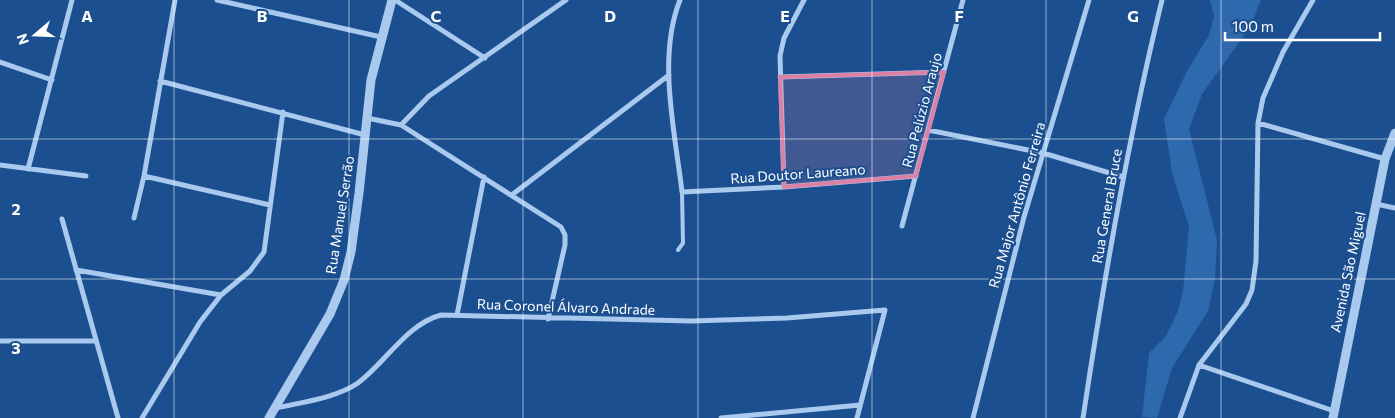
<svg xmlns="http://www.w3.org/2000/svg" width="1395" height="418" font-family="Commissioner,sans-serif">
	<rect width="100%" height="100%" fill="#1b4f8f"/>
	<path fill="#2e69ad" d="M1210 0H1261L1250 27 1202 94 1189 129 1217 240 1215 279 1208 311 1172 368 1157 418 1142 417 1149 353 1166 336 1178 311 1183 291 1189 227 1172 173 1164 119 1187 71 1209 35 1214 16Z"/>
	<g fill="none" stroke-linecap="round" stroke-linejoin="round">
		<path stroke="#a9c9ee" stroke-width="4" d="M678 250 683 243 682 192"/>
		<path stroke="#a9c9ee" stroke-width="5" d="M217 0 381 37
			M395 0 485 58
			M680 0C657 57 675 132 682 192L784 187 916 176
			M0 62 52 80
			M780 77 944 72
			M160 81 365 135
			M367 118 401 125 561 227 565 235V245L548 319
			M1258 123 1385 159
			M401 125 429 96 566 0
			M928 130 1043 153 1123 177
			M0 165 86 176
			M28 169 72 0
			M144 176 270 205
			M784 187 780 56 784 38 804 0
			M513 194 669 75
			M1376 204 1395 208
			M134 218 144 176 175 0
			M62 219 118 418
			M902 226 963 0
			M76 270 221 295
			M457 315 484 177
			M0 341H95
			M1199 365 1334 411
			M277 408C302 402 336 398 358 383 386 362 407 324 441 315L691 321 787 318 885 310 857 418
			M142 418 200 322 221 295 250 271 264 252 283 112
			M721 418 860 405
			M973 418 1024 217 1089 0
			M1083 418C1104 278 1128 138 1162 0
			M1180 418 1199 365 1246 304 1252 290 1256 261 1258 123 1263 98 1283 52 1313 0"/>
		<path stroke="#a9c9ee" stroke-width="9" d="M269 418 330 314 344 280 351 252 359 193 371 80 392 0
			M1333 418 1385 159 1395 133"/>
	</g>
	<path fill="#dd80a5" fill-opacity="0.2" stroke="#dd80a5" stroke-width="4" stroke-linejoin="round" d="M944 72 916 176 784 187 780 77Z"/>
	<path fill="none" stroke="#fff" stroke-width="1" stroke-opacity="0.55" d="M174 0V418M349 0V418M523 0V418M698 0V418M872 0V418M1046 0V418M1221 0V418M0 139H1395M0 279H1395"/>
	<g text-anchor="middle" stroke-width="4" stroke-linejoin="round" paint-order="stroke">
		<g font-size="14" fill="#fff" stroke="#1b4f8f">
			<text transform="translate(922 110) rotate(-75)" y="5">Rua Pelúzio Araujo</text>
			<text transform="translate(798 174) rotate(-4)" y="5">Rua Doutor Laureano</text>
			<text transform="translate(1017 205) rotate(-74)" y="5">Rua Major Antônio Ferreira</text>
			<text transform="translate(1107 206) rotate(-80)" y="5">Rua General Bruce</text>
			<text transform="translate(340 215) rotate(-81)" y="5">Rua Manuel Serrão</text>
			<text transform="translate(1348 272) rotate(-78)" y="5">Avenida São Miguel</text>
			<text transform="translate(566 307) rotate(2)" y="5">Rua Coronel Álvaro Andrade</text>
		</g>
	</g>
	<g font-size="16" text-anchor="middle" font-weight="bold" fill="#fff" stroke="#1b4f8f" stroke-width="4" stroke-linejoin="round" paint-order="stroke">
		<text x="87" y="22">A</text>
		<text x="262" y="22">B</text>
		<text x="436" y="22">C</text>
		<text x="610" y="22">D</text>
		<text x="785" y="22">E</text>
		<text x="959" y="22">F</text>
		<text x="1133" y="22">G</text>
		<text x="16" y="215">2</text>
		<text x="16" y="354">3</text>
	</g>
	<g transform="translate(35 35) rotate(251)" stroke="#1b4f8f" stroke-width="4" paint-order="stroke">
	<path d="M0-4L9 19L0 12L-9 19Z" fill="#ffffff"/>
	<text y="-8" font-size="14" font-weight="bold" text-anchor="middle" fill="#ffffff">N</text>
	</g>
	<path d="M1225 32v8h155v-8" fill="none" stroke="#ffffff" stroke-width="2.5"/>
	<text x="1232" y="32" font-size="15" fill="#ffffff" stroke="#1b4f8f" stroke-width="4" paint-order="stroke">100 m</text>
</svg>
